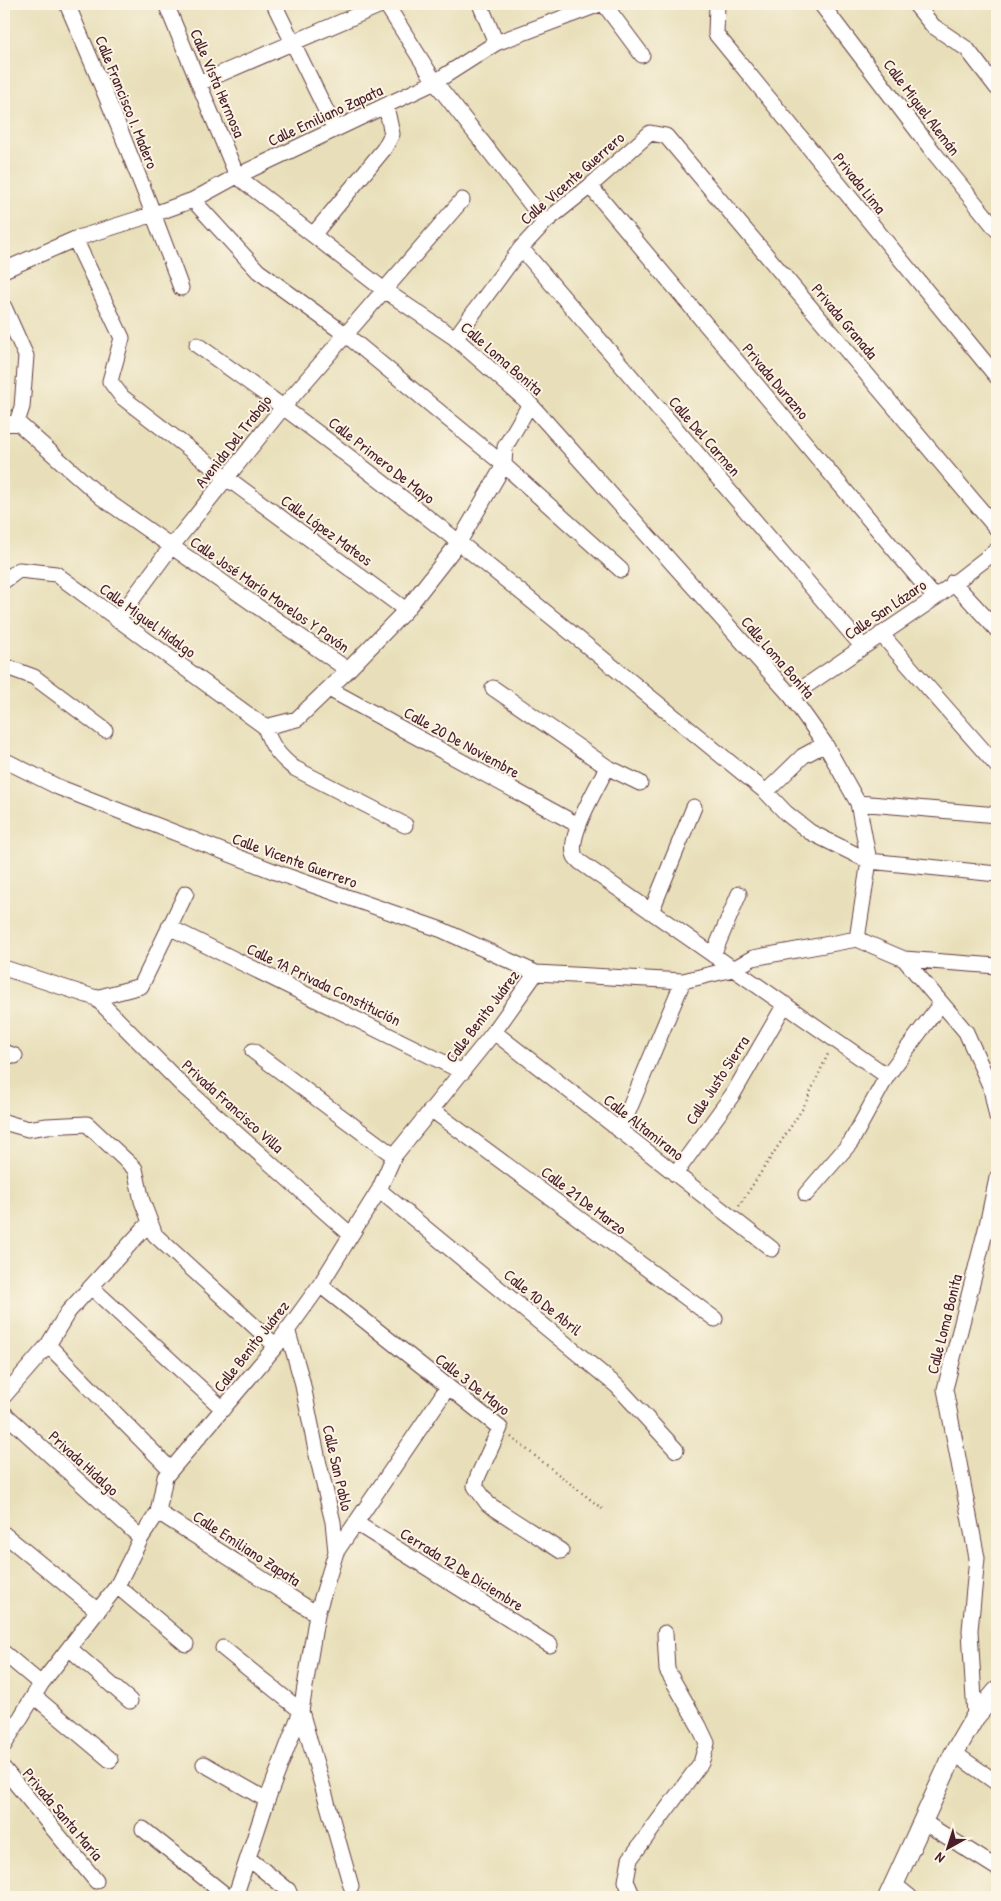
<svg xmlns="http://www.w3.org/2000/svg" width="1001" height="1901" font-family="'Patrick Hand',sans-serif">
	<rect width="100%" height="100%" fill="#fcf5e5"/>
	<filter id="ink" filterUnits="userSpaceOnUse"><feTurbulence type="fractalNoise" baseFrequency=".02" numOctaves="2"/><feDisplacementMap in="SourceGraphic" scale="10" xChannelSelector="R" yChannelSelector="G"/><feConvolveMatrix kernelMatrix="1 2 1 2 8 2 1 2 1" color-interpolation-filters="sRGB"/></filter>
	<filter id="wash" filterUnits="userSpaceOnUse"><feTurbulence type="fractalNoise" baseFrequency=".0096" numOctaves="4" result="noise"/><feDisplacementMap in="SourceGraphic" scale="20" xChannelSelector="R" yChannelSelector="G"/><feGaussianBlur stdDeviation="1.12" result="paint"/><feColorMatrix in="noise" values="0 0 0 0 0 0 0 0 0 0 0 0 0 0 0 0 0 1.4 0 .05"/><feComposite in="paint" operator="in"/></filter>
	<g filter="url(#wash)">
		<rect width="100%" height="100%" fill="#e8dfba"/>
	</g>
	<g filter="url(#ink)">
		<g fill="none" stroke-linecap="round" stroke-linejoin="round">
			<g stroke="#623c40" stroke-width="17">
				<path id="minor" d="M67 4C108 98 146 192 181 288
					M166 4 237 176 384 290 455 338 530 404 791 696 825 744 858 803 869 861 857 939
					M274 4 335 129
					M386 4 435 82 545 222
					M480 4 496 43
					M604 4 642 55
					M717 4 716 34 997 377
					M821 4 935 154 997 230
					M915 4 933 26 967 49 997 88
					M199 83 383 4
					M590 186 935 598
					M193 200 258 271 345 334 504 465 621 570
					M313 235 384 149 392 134 386 106
					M75 239 122 338 110 381 122 397 227 478 406 610
					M521 248 862 646
					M4 270 75 239 154 214 193 200 237 176 435 82 496 43 600 4
					M4 307 26 356 22 407 17 422
					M455 338 521 248 545 222 590 186 650 133 666 136 997 529
					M197 345C395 484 579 640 766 792L786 813 810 832 869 861 997 874
					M4 424 17 422 101 497 348 670
					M4 581 19 570 56 574 265 727
					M953 582 997 630
					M117 620 171 547 284 406 462 200
					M881 634 997 766
					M4 666 34 677 105 730
					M493 688 607 767 640 783
					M329 689 578 825
					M791 696 935 598 997 550
					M265 727 297 719 348 670 406 610 459 542 504 465 505 447 530 404
					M265 727C271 746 279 756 294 768L405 825
					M4 760 58 787 281 874 442 930 536 973 683 981 733 969 753 958 857 939
					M607 767C598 786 569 833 574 853 574 857 577 859 580 862L887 1076
					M766 792 803 756 825 744
					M858 803 997 815
					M651 912 694 807
					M169 927 463 1072
					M857 939 904 959 966 1032 991 1088 997 1117
					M713 955 739 894
					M904 959 997 966
					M4 968 96 998 141 986 186 893
					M96 998 183 1086 351 1235
					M494 1032 772 1249
					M253 1051 394 1156
					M4 1052 15 1056
					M432 1110 715 1319
					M4 1122 28 1129 47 1126 87 1124 135 1169 142 1201 155 1235 276 1346
					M620 1131 683 981
					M675 1174 733 1094 785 1004
					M379 1190 617 1386 676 1450
					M806 1194 851 1142 887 1076 941 1003
					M320 1285 500 1428 478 1476 475 1486 488 1504 561 1551
					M91 1287 223 1409
					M48 1345 171 1470
					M4 1396 48 1345 68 1312 150 1222
					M4 1413 141 1538
					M158 1512 317 1614
					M356 1523 550 1645
					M4 1534 98 1611
					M336 1552 448 1387
					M117 1586 186 1644
					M69 1648 130 1701
					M223 1648 301 1711 351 1886
					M4 1653 41 1684
					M34 1696 110 1760
					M975 1717 970 1630 977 1558 945 1389 987 1225 997 1178
					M4 1745 41 1684 117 1586 141 1538 158 1512 165 1477 276 1346 320 1285 379 1190 394 1156 494 1032 536 973
					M954 1753 997 1783
					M204 1764 267 1800
					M4 1769 96 1881
					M922 1821 997 1868
					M143 1829 228 1897
					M248 1858 288 1890 291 1897
					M894 1884 910 1897
					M235 1897 267 1800 301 1711 317 1614 336 1552 333 1522 318 1460 302 1381 287 1329
					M633 1897 626 1881 630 1859 701 1763 707 1743 699 1726 667 1670 665 1633"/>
			</g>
			<g stroke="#623c40" stroke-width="21">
				<path id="major" d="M888 1897 954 1753 975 1717 997 1691"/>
			</g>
			<path stroke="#623c40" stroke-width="2.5" stroke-dasharray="1 4" stroke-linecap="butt" d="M739 1206 803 1108 828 1054
				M511 1437 605 1511"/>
			<use href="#minor" stroke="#fff" stroke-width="15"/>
			<use href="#major" stroke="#fff" stroke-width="19"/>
		</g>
	</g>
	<g text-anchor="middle" stroke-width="4" stroke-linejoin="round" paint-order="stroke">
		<g font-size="16" fill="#4a1f2b" stroke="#fcf5e5">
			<text transform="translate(218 83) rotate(67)" y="6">Calle Vista Hermosa</text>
			<text transform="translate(127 102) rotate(68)" y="6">Calle Francisco I. Madero</text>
			<text transform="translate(922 107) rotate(53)" y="6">Calle Miguel Alemán</text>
			<text transform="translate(325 115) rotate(-25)" y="6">Calle Emiliano Zapata</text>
			<text transform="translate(572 178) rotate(-41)" y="6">Calle Vicente Guerrero</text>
			<text transform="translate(860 183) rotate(51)" y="6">Privada Lima</text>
			<text transform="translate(845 321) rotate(50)" y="6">Privada Granada</text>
			<text transform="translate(502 358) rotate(41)" y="6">Calle Loma Bonita</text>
			<text transform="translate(776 381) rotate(50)" y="6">Privada Durazno</text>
			<text transform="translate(705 436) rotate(49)" y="6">Calle Del Carmen</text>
			<text transform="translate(233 441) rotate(-52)" y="6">Avenida Del Trabajo</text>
			<text transform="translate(382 460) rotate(38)" y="6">Calle Primero De Mayo</text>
			<text transform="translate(327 530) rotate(36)" y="6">Calle López Mateos</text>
			<text transform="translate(270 594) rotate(35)" y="6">Calle José María Morelos Y Pavón</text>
			<text transform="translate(885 609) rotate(-34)" y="6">Calle San Lázaro</text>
			<text transform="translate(148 620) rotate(36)" y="6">Calle Miguel Hidalgo</text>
			<text transform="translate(778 657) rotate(49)" y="6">Calle Loma Bonita</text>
			<text transform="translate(462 742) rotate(29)" y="6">Calle 20 De Noviembre</text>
			<text transform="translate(295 860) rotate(20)" y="6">Calle Vicente Guerrero</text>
			<text transform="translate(324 984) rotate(26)" y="6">Calle 1A Privada Constitución</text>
			<text transform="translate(482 1016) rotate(-53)" y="6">Calle Benito Juárez</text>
			<text transform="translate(717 1080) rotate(-57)" y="6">Calle Justo Sierra</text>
			<text transform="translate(233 1106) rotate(42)" y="6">Privada Francisco Villa</text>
			<text transform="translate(644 1127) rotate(38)" y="6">Calle Altamirano</text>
			<text transform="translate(584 1200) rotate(37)" y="6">Calle 21 De Marzo</text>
			<text transform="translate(543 1302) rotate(39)" y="6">Calle 10 De Abril</text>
			<text transform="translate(944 1324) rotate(-76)" y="6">Calle Loma Bonita</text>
			<text transform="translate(251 1346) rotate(-52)" y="6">Calle Benito Juárez</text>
			<text transform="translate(473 1384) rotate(38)" y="6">Calle 3 De Mayo</text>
			<text transform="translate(84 1463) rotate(42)" y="6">Privada Hidalgo</text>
			<text transform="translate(338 1468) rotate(77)" y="6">Calle San Pablo</text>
			<text transform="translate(247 1548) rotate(33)" y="6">Calle Emiliano Zapata</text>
			<text transform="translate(462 1569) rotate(32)" y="6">Cerrada 12 De Diciembre</text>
			<text transform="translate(63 1814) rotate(50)" y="6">Privada Santa María</text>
		</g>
	</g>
	<rect width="1001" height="1901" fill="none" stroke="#fcf5e5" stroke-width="20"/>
	<g transform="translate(948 1848) rotate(219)" stroke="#fcf5e5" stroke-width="4" paint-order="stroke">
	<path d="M0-4L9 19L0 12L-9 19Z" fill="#4a1f2b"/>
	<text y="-8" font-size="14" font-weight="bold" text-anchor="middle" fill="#4a1f2b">N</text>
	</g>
</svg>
